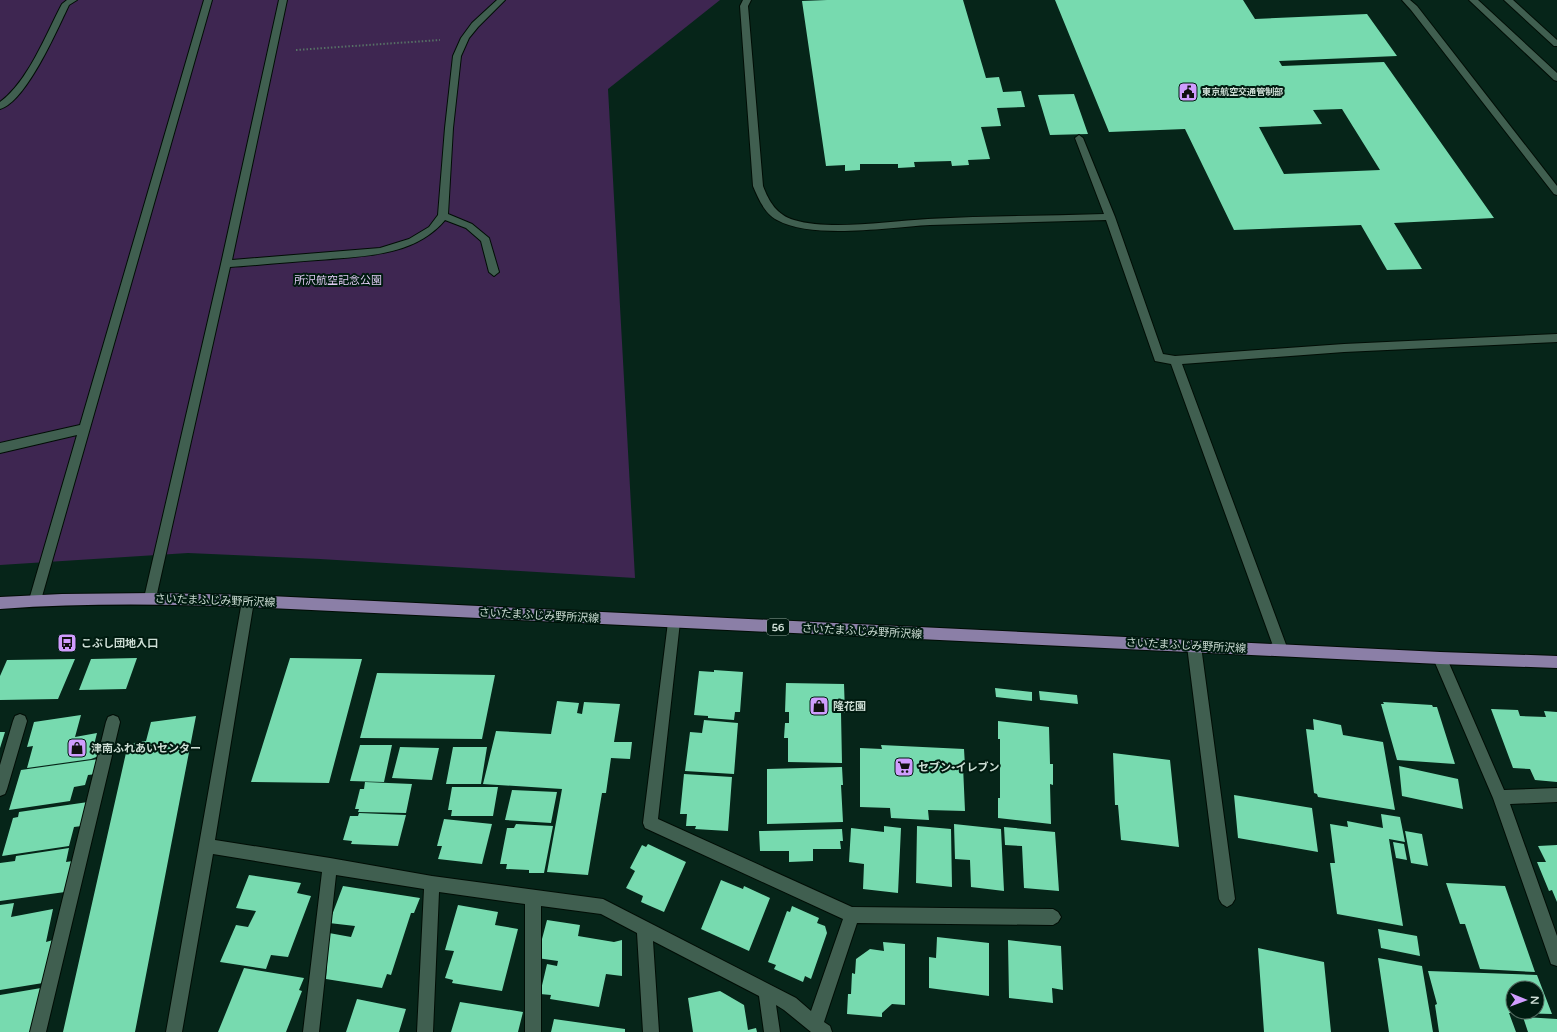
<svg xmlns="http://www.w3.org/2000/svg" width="1557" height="1032" font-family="'Varela Round','Noto Sans JP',sans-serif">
	<rect width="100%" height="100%" fill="#062519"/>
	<path fill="#3e2651" d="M0 0H720L608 89 635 578 320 559 188 553 0 565Z"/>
	<path fill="#77daaf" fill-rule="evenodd" d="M827 0H963L986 78 999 77 1003 92 1021 91 1025 107 997 108 1001 126 981 127 990 159 968 160 969 165 952 166 951 161 914 162 915 167 898 168V164H860V170L845 171V165L826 166 802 1Z
		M1055 0H1243L1255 19 1367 14 1397 56 1279 61 1282 66 1384 62 1494 218 1394 223 1422 269 1387 270 1361 225 1234 230 1185 129 1109 132ZM1342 109 1380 170 1284 174 1259 127 1322 124 1313 110Z
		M1074 94 1088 134 1050 135 1038 95Z
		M137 658 126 689 79 690 91 659Z
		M290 658 362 659 329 783 251 782Z
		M75 659 58 699 0 700V676L7 660Z
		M714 670 743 672 740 712H735L734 720 708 718V716L694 715 699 671 714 672Z
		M377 673 495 675 482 739 360 738Z
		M786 683 844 684 845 713H841L842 763 788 762V738H784L785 723H789V712H785Z
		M995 688 1032 692V701L996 697Z
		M1039 691 1077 695 1078 704 1040 700Z
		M557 701 579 703 577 713 582 714 584 702 620 704 614 742H632L630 759 611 758 606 793H602L588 875 547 872 562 789 483 784 496 731 551 734Z
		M1383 702 1432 705 1433 707H1437L1455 764 1397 760 1381 704H1384Z
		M1491 709 1518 710 1520 716 1546 717 1544 711 1557 712V782L1535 780 1530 769 1513 768Z
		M81 715 75 737 97 733 94 745 102 744 99 756 91 759 27 768 33 746 27 747 34 722Z
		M196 716 135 1032H63L128 744 146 741 151 722Z
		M1313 719 1341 725 1343 735 1383 742 1395 810 1318 797 1317 794 1314 793 1306 729 1314 730Z
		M704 720 738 723 734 774 685 771 690 732 702 733Z
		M998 721 1049 727 1050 764H1053V785L1050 784 1051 824 998 818V798H1000V739H998Z
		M0 732H5L0 748Z
		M360 745H392L384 782 350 781Z
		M881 745 964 749 965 766H963L965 811 928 810 929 820 891 818 890 808 860 807V748L882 749Z
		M400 747 439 748 432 780 392 778Z
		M453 747H487L481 784H446Z
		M1113 753 1170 760 1179 847 1121 840 1118 805H1115Z
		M99 759 96 774 88 775 85 785 74 787 70 801 9 810 21 770Z
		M1399 766 1458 779 1463 809 1402 796Z
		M842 767 843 785H841L843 822 767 824V769Z
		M684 774 732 777 728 831 695 829 696 826H686L687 814H680Z
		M365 782 412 784 406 813 358 812 359 809H355L360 789H364Z
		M452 787H498L493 816H451L452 810H448Z
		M512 790 557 792 551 823 505 820Z
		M1234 795 1312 808 1318 852 1238 838Z
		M88 802 82 826 74 827 69 846 2 856 13 818 18 817 19 812Z
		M359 813 406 815 398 846 351 844 352 841 343 840 350 816H358Z
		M1381 814 1400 817 1405 842 1389 839 1403 926 1337 914 1330 863H1335L1330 824 1348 827 1347 821 1383 828Z
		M444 819 492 824 482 864 438 859 442 846H437Z
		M516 824 553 826 544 873H529V870L506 869 507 864H500L507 828H514Z
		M954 824 1001 829 1004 891 971 887 970 860 955 859Z
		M884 826 901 828 898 893 863 889 864 864 849 862 851 828 884 832Z
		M917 826 951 829 952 887 916 883Z
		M1004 827 1055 832 1059 891 1024 888 1022 846 1005 845Z
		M842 829 843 841H840L841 849H813V861L789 862V851H760L759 831Z
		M1405 831 1422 834 1428 866 1411 863Z
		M1393 842 1404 844 1407 860 1396 858Z
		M648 844 686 862 664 912 641 902 643 896 626 888 635 871 630 868 642 845 646 847Z
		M1557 845V902L1552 890 1549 891 1537 862H1546L1538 846Z
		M69 848 66 862 73 861 65 892 0 901V863L15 861 16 856Z
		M249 875 301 883 297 893 311 896 288 957 271 955 266 969 220 962 236 925 248 927 256 911 236 908Z
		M721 880 743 889 744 886 770 898 749 951 701 929Z
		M1446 883 1505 886 1535 972 1480 969 1465 924H1460Z
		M343 886 420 898 414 913H411L391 975 387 974 382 988 326 979 329 933 351 937 355 926 329 923Z
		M14 903 11 917 53 909 46 942 53 940 43 983 0 990V905Z
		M458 905 498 912 495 925 518 929 502 991 452 983 453 980 445 978 454 951 445 950Z
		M792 906 819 918 817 923 825 926 827 933 811 979 805 976 803 982 774 969 776 965 768 962 787 911 790 912Z
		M547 920 580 925 578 936 614 942 622 940V976L606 974 599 1007 550 999 551 995 540 994 547 964 557 966 558 961 537 958Z
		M1378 929 1417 936 1420 956 1381 948Z
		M937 937 989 943V996L929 988V957L936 958Z
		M1008 940 1061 946 1063 990 1052 988 1053 1003 1009 998Z
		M883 942 905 944V1005L892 1004 882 1013V1017L847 1014 848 994H851L852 973 855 974 856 959 870 949 884 951Z
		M1258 948 1324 962 1331 1032H1264Z
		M1378 958 1422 966 1433 1032H1389Z
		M244 968 304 978 299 990 302 991 286 1032H218Z
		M1428 971 1537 975 1552 1014 1519 1013V1012H1537V988H1513V1013H1509L1516 1032H1439L1435 1005 1437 1004Z
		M41 988 31 1032H0V995Z
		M720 991 744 1005 748 1030 756 1028 757 1032H693L688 998Z
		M357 999 406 1009 399 1032H346Z
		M460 1002 523 1012 518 1032H451Z
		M1523 1017 1557 1019V1032H1528Z
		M554 1019 625 1029V1032H551Z"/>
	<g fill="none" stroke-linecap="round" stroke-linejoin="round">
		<g stroke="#000d05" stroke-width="2">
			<path id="minor" d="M67 0H77L69 5C57 30 26 102 0 109V102C28 82 46 34 62 4Z
				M204 0H212L41 600 39 604 35 606 31 604 29 600 77 435 0 453V443L80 425Z
				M279 0H287L232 260 380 248 409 239 429 227 438 215 445 128 453 56 461 38 472 23 497 0H505L478 27 469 38 461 56 453 128 448 214 472 224 489 238 499 272 494 276 489 272 481 241 466 228 445 220C414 257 362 256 318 260 289 262 260 265 230 267L156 598 154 602 150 604 146 602 144 598 221 264Z
				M743 0H751L748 6 763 186C769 202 777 215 794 220 831 231 889 221 928 219 986 216 1045 216 1104 214L1075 138 1079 135 1083 138 1115 217 1163 354 1175 356 1344 344 1557 334V342L1344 352 1182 364 1288 650 1286 654 1281 656 1276 654 1171 364 1155 361 1154 358 1106 220C1048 222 989 223 930 225 890 227 813 240 777 220 765 214 758 198 753 186L740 6Z
				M1402 0H1410L1417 6 1557 186V195L1554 194 1411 10Z
				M1469 0H1478L1557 73V81L1554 80Z
				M1504 0H1513L1557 40V46H1554Z
				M248 595 252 597 254 601 215 840 330 858 432 876 603 899 796 998 811 1011 843 919 645 828 643 823 668 622 669 618 674 616 679 618 680 622 658 819 852 907 1053 909 1058 912 1061 917 1058 922 1053 925 857 923 824 1022 830 1026 832 1032H811L784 1010 776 1005 780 1032H764L759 996 653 941 659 1032H643L637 933 601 914 541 906V1032H525V904L439 892 433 1032H417L424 889 336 875 319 1032H303L322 872 213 854 182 1032H166L242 601 244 597Z
				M1194 640 1199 642 1201 646 1235 899 1232 904 1227 907 1222 904 1219 899 1187 646 1189 642Z
				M1440 652 1445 654 1504 790 1557 788V802L1510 804 1557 936V966L1551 964 1549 958 1493 798 1433 658 1435 654Z
				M20 714 25 716 27 721 7 789 5 794 0 796V765L13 721 15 716Z
				M113 715 118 717 120 722 46 1032H30L106 722 108 717Z"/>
		</g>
		<g stroke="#000d05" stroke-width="2">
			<path id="major" d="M155 593 248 595 1440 652 1557 656V668L1440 664 248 607C165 604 83 603 0 609V597L62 594Z"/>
		</g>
		<path stroke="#577066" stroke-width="2" stroke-dasharray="1.5 2" stroke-linecap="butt" d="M296 50 440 40"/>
		<use href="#minor" fill="#405f50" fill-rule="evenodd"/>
		<use href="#major" fill="#8b7fa7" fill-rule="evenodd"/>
	</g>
	<defs>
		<g id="civic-square" transform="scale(1)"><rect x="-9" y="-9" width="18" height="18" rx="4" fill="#d09dfe" stroke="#001b10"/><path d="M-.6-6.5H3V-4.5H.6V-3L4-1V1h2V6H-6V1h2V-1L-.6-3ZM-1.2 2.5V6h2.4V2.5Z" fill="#111"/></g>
		<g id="bus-square" transform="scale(1)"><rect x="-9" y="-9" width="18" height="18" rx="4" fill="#d09dfe" stroke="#001b10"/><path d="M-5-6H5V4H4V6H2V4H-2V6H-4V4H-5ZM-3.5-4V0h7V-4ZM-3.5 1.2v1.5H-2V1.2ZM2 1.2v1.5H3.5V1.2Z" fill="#111"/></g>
		<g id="shop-square" transform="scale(1)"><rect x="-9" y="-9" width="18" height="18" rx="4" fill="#d09dfe" stroke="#001b10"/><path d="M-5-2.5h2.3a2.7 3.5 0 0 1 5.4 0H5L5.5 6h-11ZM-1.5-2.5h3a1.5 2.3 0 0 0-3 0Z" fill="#111"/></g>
		<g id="supermarket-square" transform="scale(1)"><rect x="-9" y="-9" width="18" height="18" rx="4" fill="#d09dfe" stroke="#001b10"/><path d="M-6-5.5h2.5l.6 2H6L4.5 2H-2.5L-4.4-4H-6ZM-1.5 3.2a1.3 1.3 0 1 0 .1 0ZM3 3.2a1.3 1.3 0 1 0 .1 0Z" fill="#111"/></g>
	</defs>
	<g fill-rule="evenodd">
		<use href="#civic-square" x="1188" y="92"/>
		<use href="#bus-square" x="67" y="643"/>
		<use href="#shop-square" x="819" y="706"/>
		<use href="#shop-square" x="77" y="748"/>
		<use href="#supermarket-square" x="904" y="767"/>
	</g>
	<g text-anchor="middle" stroke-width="4" stroke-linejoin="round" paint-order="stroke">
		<g font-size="9" font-weight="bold" fill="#cdded5" stroke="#001b10" text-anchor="start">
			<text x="1202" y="95">東京航空交通管制部</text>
		</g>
		<rect fill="#001b10" stroke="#90a49a" stroke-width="1" x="767" y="619" width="22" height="16" rx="3"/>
		<g font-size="10" font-weight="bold" fill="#cdded5">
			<text x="778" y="631">56</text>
		</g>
		<g font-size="11" fill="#dfcbf2" stroke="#001b10">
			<text x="338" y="284">所沢航空記念公園</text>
		</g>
		<g font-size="11" fill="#cdded5" stroke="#001b10">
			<text transform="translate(215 600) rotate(2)" y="4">さいたまふじみ野所沢線</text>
			<text transform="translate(539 615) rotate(3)" y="4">さいたまふじみ野所沢線</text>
			<text transform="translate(862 631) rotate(3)" y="4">さいたまふじみ野所沢線</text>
			<text transform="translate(1186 645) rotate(3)" y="4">さいたまふじみ野所沢線</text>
		</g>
		<g font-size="11" font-weight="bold" fill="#cdded5" stroke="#001b10" text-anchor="start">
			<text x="81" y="647">こぶし団地入口</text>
			<text x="833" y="710">隆花園</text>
			<text x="91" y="752">津南ふれあいセンター</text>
			<text x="918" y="771">セブン-イレブン</text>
		</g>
	</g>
	<g transform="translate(1525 1000) rotate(91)"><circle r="19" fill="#001b10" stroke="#52695f"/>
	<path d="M0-3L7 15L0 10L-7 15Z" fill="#d09dfe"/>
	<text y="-6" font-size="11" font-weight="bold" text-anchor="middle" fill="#cdded5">N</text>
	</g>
</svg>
